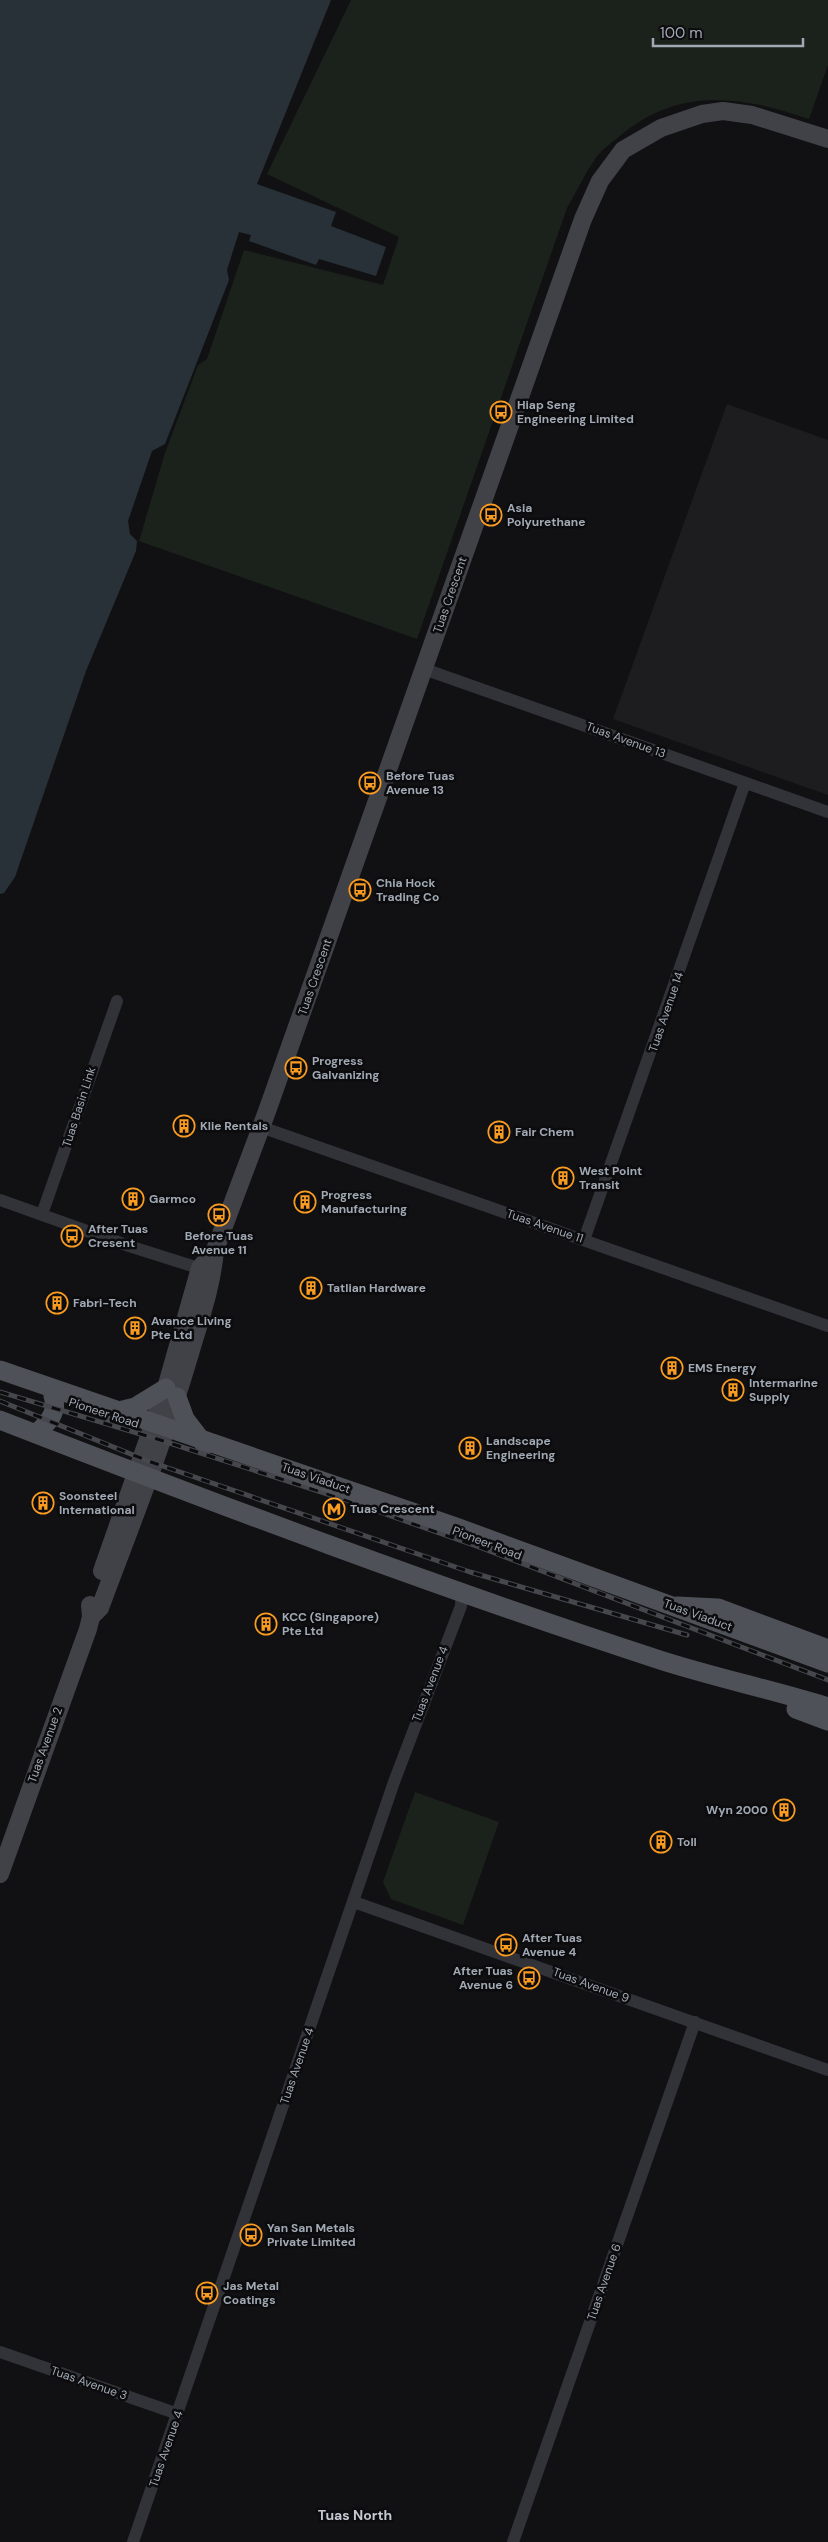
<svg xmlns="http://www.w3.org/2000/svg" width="828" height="2542" font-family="'DM Sans',sans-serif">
	<rect width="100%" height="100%" fill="#111113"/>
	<path fill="#1d1d20" d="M727 404 828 440V795L613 719Z"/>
	<path fill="#1b221b" d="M351 0H828V65L809 119C742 96 680 86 621 135 614 141 604 148 598 155 586 171 577 191 567 208L417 639 139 541 165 453 198 365 207 359 244 250 383 285 399 237 267 174Z
		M415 1792 499 1822 463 1925 391 1899 383 1882Z"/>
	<path fill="#273137" d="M0 0H331L257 184 336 212 331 226 386 247 376 276 319 259 316 265 249 241 251 235 239 232 227 270 229 280 165 444 152 451 128 521 130 534 137 541 136 551 86 671 15 877 4 893 0 894Z"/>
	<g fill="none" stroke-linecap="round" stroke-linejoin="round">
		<path stroke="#323338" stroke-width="12" d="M424 669 828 812
			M261 1127 828 1326
			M0 1200 129 1246 208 1271
			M42 1214 117 1001
			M584 1240 745 783
			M354 1902 828 2070
			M0 2352 178 2414
			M133 2542 394 1782 461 1606 462 1591
			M513 2542 695 2022"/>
		<path stroke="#404248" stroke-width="18" d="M102 1571 166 1388 200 1268 215 1250
			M91 1617 100 1608C131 1525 164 1442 189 1357 199 1322 212 1287 215 1250L266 1114 583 219 600 181 623 150 661 128 702 114 723 111 752 115 828 139
			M0 1874 88 1629 91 1617 90 1605"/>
		<path stroke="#4e5157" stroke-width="19" d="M177 1397 185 1419 205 1445
			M111 1413 135 1407 166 1388
			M0 1420C219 1505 439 1588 663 1661 717 1678 773 1690 828 1707
			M36 1434C47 1423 59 1413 53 1396
			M677 1606 718 1608 828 1649
			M796 1709 828 1721"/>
		<g stroke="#45474d" stroke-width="5">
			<path id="rail" d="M0 1392 157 1439 340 1498 479 1547 828 1680
				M0 1401 148 1461 470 1572 687 1635"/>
		</g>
		<use href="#rail" stroke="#0c0c0e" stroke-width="3" stroke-dasharray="9" stroke-linecap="butt"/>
		<path stroke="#4e5157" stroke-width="19" d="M0 1370 456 1527 828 1663"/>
	</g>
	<defs>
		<g id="bus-ring" transform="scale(1.125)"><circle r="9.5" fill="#0c0c0e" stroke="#fa9c21" stroke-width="1.5"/><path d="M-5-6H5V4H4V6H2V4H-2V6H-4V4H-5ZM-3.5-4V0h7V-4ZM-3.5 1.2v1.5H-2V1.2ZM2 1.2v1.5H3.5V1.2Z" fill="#fa9c21"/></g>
		<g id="building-ring" transform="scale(1.125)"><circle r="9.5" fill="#0c0c0e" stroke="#fa9c21" stroke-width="1.5"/><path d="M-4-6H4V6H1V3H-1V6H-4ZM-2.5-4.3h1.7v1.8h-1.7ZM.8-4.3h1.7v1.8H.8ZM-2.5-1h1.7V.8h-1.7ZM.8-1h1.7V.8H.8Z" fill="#fa9c21"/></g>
		<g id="metro-ring" transform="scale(1.125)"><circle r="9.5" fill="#0c0c0e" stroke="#fa9c21" stroke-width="1.5"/><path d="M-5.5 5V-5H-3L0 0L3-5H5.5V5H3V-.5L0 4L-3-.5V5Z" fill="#fa9c21"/></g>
	</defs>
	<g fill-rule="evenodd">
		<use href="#bus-ring" x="501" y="412"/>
		<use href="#bus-ring" x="491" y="515"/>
		<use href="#bus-ring" x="370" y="783"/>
		<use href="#bus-ring" x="360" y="890"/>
		<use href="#bus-ring" x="296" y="1068"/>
		<use href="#building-ring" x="184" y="1126"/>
		<use href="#building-ring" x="499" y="1132"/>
		<use href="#building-ring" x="563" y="1178"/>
		<use href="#building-ring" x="133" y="1199"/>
		<use href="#building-ring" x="305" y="1202"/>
		<use href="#bus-ring" x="219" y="1215"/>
		<use href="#bus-ring" x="72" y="1236"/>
		<use href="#building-ring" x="311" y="1288"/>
		<use href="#building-ring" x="57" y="1303"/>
		<use href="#building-ring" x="135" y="1328"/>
		<use href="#building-ring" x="672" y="1368"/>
		<use href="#building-ring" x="733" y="1390"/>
		<use href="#building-ring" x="470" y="1448"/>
		<use href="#building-ring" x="43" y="1503"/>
		<use href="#metro-ring" x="334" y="1509"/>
		<use href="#building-ring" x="266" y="1624"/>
		<use href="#building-ring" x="784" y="1810"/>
		<use href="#building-ring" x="661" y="1842"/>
		<use href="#bus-ring" x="506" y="1945"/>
		<use href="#bus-ring" x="529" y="1978"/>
		<use href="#bus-ring" x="251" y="2235"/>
		<use href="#bus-ring" x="207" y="2293"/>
	</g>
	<g text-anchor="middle" stroke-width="5" stroke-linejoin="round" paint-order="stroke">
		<g font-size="12" font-weight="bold" fill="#a1a9b4" stroke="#0c0c0e" text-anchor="start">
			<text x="517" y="409">Hiap Seng<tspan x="517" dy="14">Engineering Limited</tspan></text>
			<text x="507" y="512">Asia<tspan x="507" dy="14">Polyurethane</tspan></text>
			<text x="386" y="780">Before Tuas<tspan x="386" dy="14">Avenue 13</tspan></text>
			<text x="376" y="887">Chia Hock<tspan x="376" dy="14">Trading Co</tspan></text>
			<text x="312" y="1065">Progress<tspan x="312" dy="14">Galvanizing</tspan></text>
			<text x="200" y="1130">Klie Rentals</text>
			<text x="515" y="1136">Fair Chem</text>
			<text x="579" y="1175">West Point<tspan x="579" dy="14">Transit</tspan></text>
			<text x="321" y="1199">Progress<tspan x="321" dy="14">Manufacturing</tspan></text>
			<text x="149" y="1203">Garmco</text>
			<text x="88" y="1233">After Tuas<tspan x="88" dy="14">Cresent</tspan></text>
			<text x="219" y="1240" text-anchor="middle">Before Tuas<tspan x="219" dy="14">Avenue 11</tspan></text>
			<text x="327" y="1292">Tatlian Hardware</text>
			<text x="73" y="1307">Fabri-Tech</text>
			<text x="151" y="1325">Avance Living<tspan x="151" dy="14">Pte Ltd</tspan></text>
			<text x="688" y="1372">EMS Energy</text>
			<text x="749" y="1387">Intermarine<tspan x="749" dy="14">Supply</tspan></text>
			<text x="486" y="1445">Landscape<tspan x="486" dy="14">Engineering</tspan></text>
			<text x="59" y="1500">Soonsteel<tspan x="59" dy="14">International</tspan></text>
			<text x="350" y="1513">Tuas Crescent</text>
			<text x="282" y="1621">KCC (Singapore)<tspan x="282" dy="14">Pte Ltd</tspan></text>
			<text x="768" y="1814" text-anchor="end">Wyn 2000</text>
			<text x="677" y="1846">Toll</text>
			<text x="522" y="1942">After Tuas<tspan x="522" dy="14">Avenue 4</tspan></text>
			<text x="513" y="1975" text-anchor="end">After Tuas<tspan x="513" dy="14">Avenue 6</tspan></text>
			<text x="267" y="2232">Yan San Metals<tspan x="267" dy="14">Private Limited</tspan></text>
			<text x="223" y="2290">Jas Metal<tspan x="223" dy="14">Coatings</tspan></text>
		</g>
		<g font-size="12" fill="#a1a9b4" stroke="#0c0c0e">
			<text transform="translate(450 595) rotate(-71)" y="4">Tuas Crescent</text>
			<text transform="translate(626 740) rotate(20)" y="4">Tuas Avenue 13</text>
			<text transform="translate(315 977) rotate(-71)" y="4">Tuas Crescent</text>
			<text transform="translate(666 1012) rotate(-71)" y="4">Tuas Avenue 14</text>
			<text transform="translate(79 1107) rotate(-72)" y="4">Tuas Basin Link</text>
			<text transform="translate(545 1226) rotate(19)" y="4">Tuas Avenue 11</text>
			<text transform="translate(104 1413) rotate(18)" y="4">Pioneer Road</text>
			<text transform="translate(316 1478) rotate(19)" y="4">Tuas Viaduct</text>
			<text transform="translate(487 1543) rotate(21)" y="4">Pioneer Road</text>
			<text transform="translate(698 1615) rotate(20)" y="4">Tuas Viaduct</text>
			<text transform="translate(430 1684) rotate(-69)" y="4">Tuas Avenue 4</text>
			<text transform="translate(45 1745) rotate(-70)" y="4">Tuas Avenue 2</text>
			<text transform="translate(591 1985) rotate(20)" y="4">Tuas Avenue 9</text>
			<text transform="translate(297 2066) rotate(-71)" y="4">Tuas Avenue 4</text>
			<text transform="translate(604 2282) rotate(-71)" y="4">Tuas Avenue 6</text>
			<text transform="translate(89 2383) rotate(19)" y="4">Tuas Avenue 3</text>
			<text transform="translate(166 2449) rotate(-71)" y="4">Tuas Avenue 4</text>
		</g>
		<g font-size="14" font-weight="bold" fill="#c3c7d0" stroke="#0c0c0e">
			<text x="355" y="2520">Tuas North</text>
		</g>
	</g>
	<path d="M653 38v8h150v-8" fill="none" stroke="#a1a9b4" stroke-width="2.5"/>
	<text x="660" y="38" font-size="15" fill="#a1a9b4" stroke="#0c0c0e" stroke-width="4" paint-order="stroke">100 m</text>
</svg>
